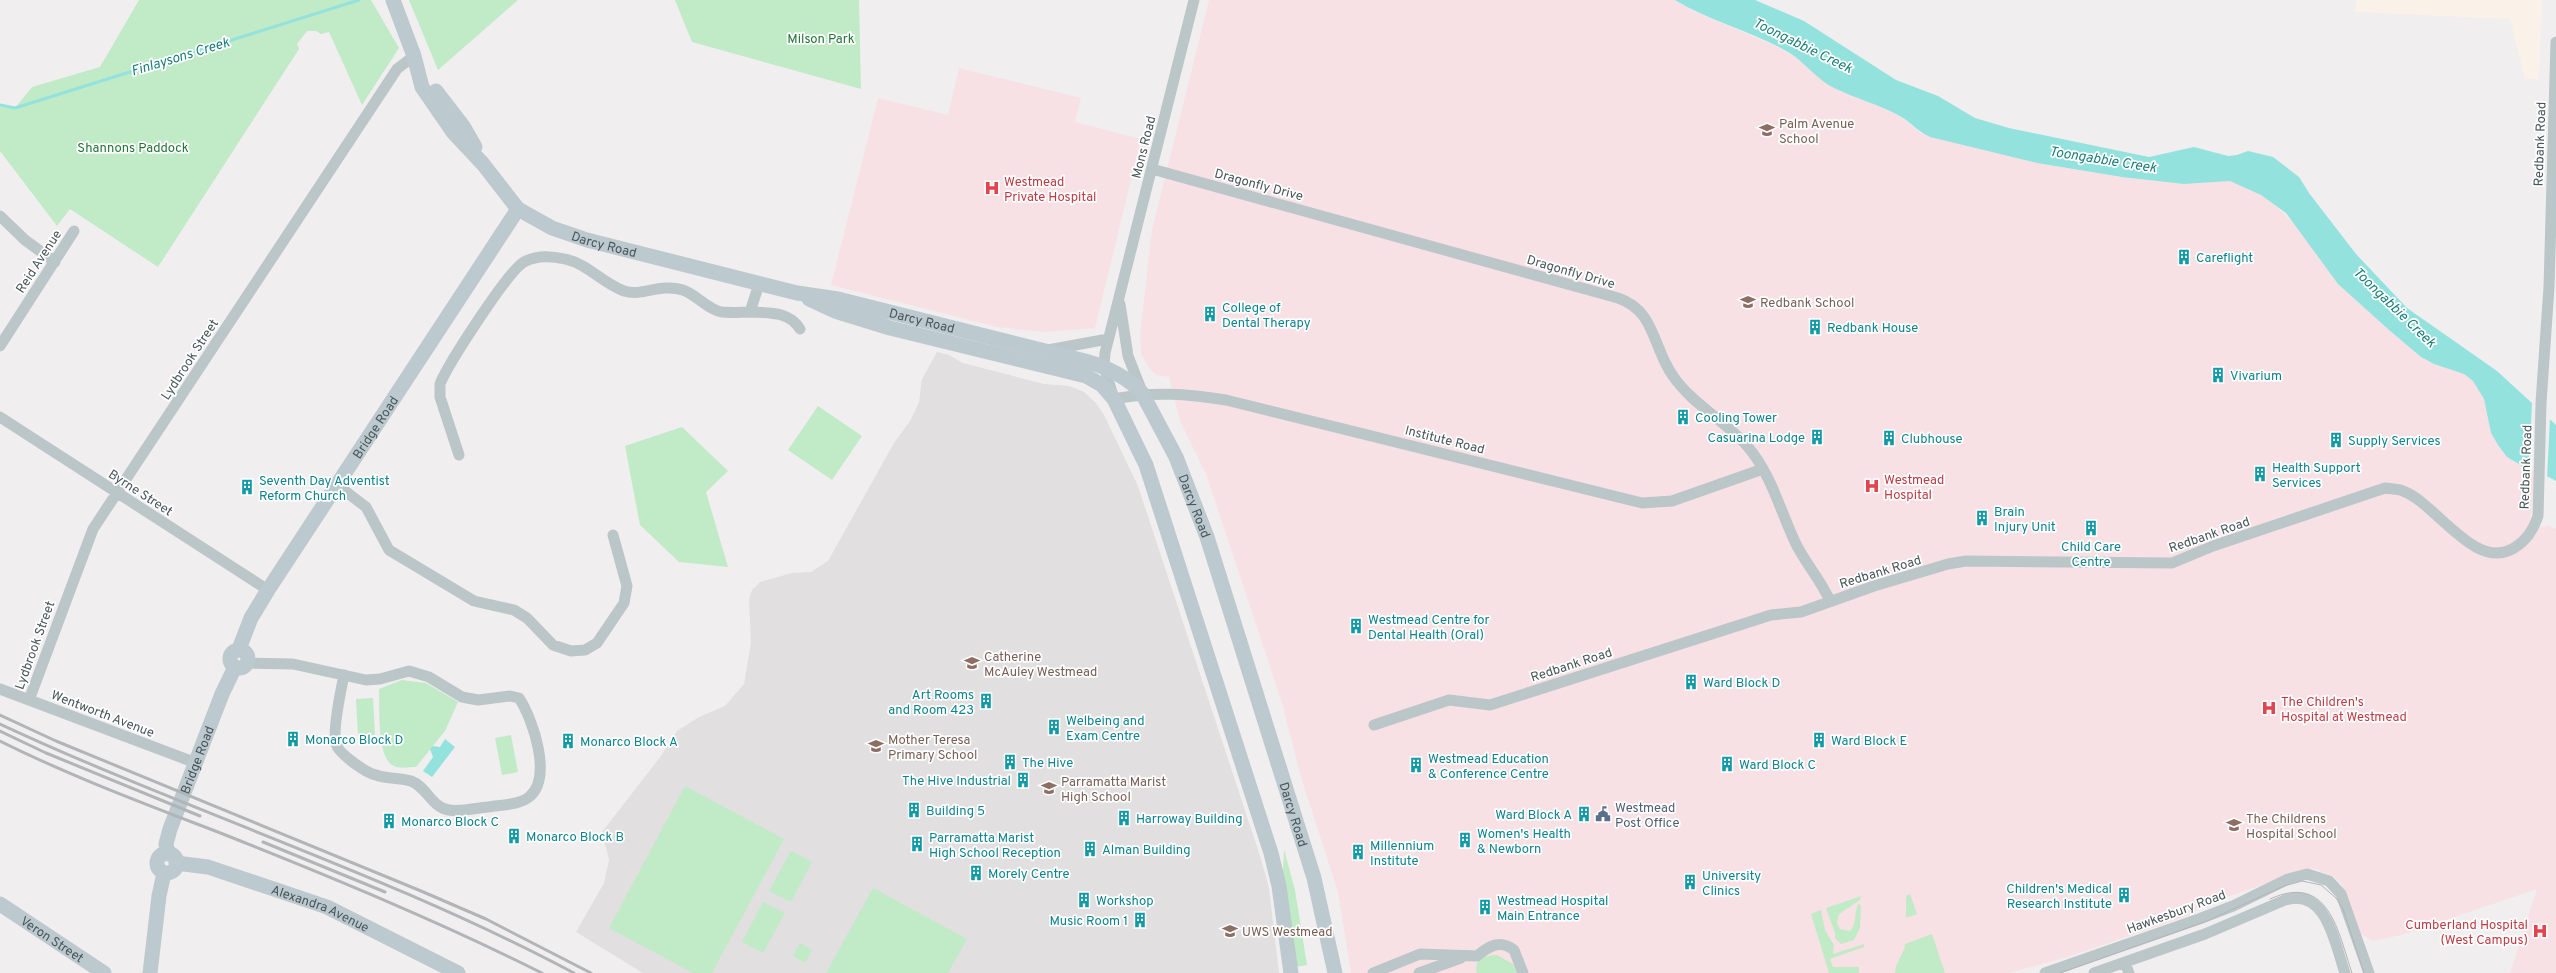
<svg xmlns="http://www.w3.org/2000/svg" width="2556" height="973" font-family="Overpass,sans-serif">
	<rect width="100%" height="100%" fill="#f1eeef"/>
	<path fill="#faf1e9" d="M2356 0H2542L2539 79H2525L2510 19 2355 12Z"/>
	<path fill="#e1dfe0" d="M937 352 949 355 963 363 1044 384 1069 386 1084 392 1095 402 1104 415 1138 486 1261 859 1269 888 1279 973H643L576 932 604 883 609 860 602 832 661 756 677 731 699 717 725 706 744 684 751 643 749 599 752 590 760 582 792 573 811 572 828 561 894 443 910 421 919 402 922 379Z"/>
	<path fill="#f8e1e5" d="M1209 0H1675L1693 11 1776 46 1803 62 1832 87 1888 110 1900 116 1921 133 1930 137 2037 163 2122 177 2184 184 2230 181 2261 195 2274 204 2297 227 2338 284 2389 330 2421 357 2434 364 2464 374 2473 381 2484 399 2491 433 2498 445 2507 457 2517 464 2535 470 2530 522 2542 527 2549 526 2556 529V973H2510L2537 889 2401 935 2373 941 2357 932 2342 885 2334 877 2316 869H2307L2199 907 2190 915 2068 957 2009 973H1351L1338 892 1300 774 1282 703 1206 474 1180 421 1169 377 1156 375 1150 369 1141 354 1140 334 1152 230Z
		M959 68 1081 98 1075 122 1141 139 1095 328 1044 332 997 327 831 285 878 98 948 115Z"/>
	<path fill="#c1eac7" d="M139 0H371L399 48 362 105 329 32 321 34 316 31H307L297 44 299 49 158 267 70 209 57 226 0 151V107L15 108 32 87 100 67Z
		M409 0H518L438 70Z
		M675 0H859L861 89 692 42Z
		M818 406 862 436 832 480 788 450Z
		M682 427 728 471 706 492 728 567 679 562 640 525 625 446Z
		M402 680 426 683 458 702 445 731 416 767C409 767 399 769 394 766 376 759 380 705 379 689Z
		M373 698 375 735 358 736 356 699Z
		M511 735 518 772 502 775 495 738Z
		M685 786 784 839 712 973H693L609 928Z
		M1284 849 1295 890 1307 965 1296 967 1283 872Z
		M791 851 812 862 791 902 769 891Z
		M873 888 967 939 948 973H826Z
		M1910 894 1917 914 1906 918V896Z
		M1861 896 1860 900 1839 914 1837 923 1840 929 1850 931C1857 923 1854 914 1858 904L1861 905 1860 928 1854 940 1841 944 1835 938V933L1826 908Z
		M763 902 785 913 763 953 742 942Z
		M1821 910 1825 930 1834 945 1833 954 1864 944V947L1830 959 1833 967H1859V973H1829L1811 914Z
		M1932 934 1945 973H1895C1895 962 1904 955 1905 944Z
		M800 943 812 950 805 963 793 956Z
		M1497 955 1513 964 1517 973H1477L1476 967C1478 957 1488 955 1497 955Z"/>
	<path fill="#93e2de" d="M1675 0H1755L1804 21 1896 80 1938 96 1975 118 2009 128 2149 157 2194 147 2228 156 2237 155 2248 151 2273 157 2299 177 2309 193 2356 254 2407 308 2497 371 2556 425V481L2528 466 2527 469 2507 457 2498 445 2491 433 2484 399 2473 381 2464 374 2434 364 2421 357 2389 330 2338 284 2286 213 2261 195 2230 181 2184 184 2122 177 2037 163 1930 137C1918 132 1910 121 1898 115 1877 104 1855 98 1834 88 1816 79 1805 62 1788 52 1752 31 1711 22 1675 0Z
		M445 739 455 747 432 777 423 771 433 757 430 749 433 746 440 747Z"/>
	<path fill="#f1eeef" d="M2532 403 2550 418 2547 479 2529 469Z"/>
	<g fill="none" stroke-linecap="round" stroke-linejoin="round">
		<path stroke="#93e2de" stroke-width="3" d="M0 105 15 108 359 0"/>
		<path stroke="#bbc6c9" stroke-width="11" d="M1194 0 1105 353 1104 366 1114 399C1153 391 1188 394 1226 400L1642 503 1672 501 1763 469
			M1152 169 1618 298C1656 311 1652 347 1673 376 1693 405 1726 421 1748 447 1771 474 1780 510 1795 542 1805 563 1821 580 1830 601
			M0 216 25 240 55 262
			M1120 304 1128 356 1141 389
			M750 312C769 313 789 311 800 329
			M0 346 74 231
			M1048 350 1108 339
			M0 417 268 590
			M459 455 440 397V384C448 364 508 271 524 262 536 255 552 256 565 259 588 264 602 283 624 291 642 297 659 283 683 290 697 295 708 310 722 312 731 313 741 312 750 312L759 284
			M336 484 366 507 389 550 474 601 514 610 527 618 553 645 571 651 585 650 597 643 624 603 627 586 613 535
			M247 663 293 664 366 680 380 679 409 671 429 677 462 697 478 700 510 696 519 698C533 719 553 778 529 797 520 805 500 805 488 807 476 808 461 812 449 810 431 807 427 787 411 781 400 778 387 779 376 775 366 773 339 754 336 744 332 730 341 690 344 675
			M0 689 196 763
			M29 700 93 529 397 69 414 56
			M1374 725 1449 700 1490 705 1771 615 1801 612 1874 586 1948 564 1966 561 2172 563 2213 546 2385 488C2390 489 2398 489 2403 491 2436 503 2475 572 2514 548 2527 540 2533 530 2538 516L2541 403 2549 287 2556 42
			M2125 963 2129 973
			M1373 973 1420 954 1477 956C1489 946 1500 939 1514 950L1523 973
			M1419 973 1461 958
			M2045 973 2199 919 2233 906 2288 879 2307 874 2329 881 2341 894 2369 973
			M2094 973 2205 934 2285 900C2327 887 2335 945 2345 973"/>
		<g stroke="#bcc9ce" stroke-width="15">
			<path id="s1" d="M393 0 414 56 422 87 453 132 483 164 518 209 552 228 587 240 797 293 838 299 1085 361C1107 367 1126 376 1142 393L1176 457 1207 537 1314 878 1335 973"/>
			<path d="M436 91 463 126 475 147"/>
			<path d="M809 299 835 311 890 328 1086 376 1102 385 1114 399 1146 465 1271 853 1279 886 1291 973"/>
			<path id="s2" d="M239 649 251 618 268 590 518 209"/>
			<circle cx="239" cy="659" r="9"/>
			<circle cx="167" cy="863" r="10"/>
			<path id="s3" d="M168 854 166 844 170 829 222 694 235 667"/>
			<path id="s4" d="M176 863 208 867 327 907 458 973"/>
			<path id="s5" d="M0 904 104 973"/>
			<path d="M150 973 159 896 164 873"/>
		</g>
		<path stroke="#b1b5b8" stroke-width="1" d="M2270 899C2329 872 2338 932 2352 973
			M2060 973 2207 921 2284 886 2302 881 2321 885 2336 898 2343 909 2364 973"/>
		<path stroke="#b1b5b8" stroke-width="3" d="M0 715 56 741 421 891 486 919 591 973
			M0 724C189 812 390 875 574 973
			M0 731 46 753 200 816
			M0 741C72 777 148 805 223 834 331 877 438 921 542 973
			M263 842 385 892"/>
	</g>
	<defs>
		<g id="school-bare" transform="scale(1.2)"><path d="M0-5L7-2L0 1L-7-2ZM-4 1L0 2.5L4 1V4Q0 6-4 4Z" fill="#8d6e63" stroke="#fff" stroke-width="2.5" paint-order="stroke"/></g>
		<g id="hospital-bare" transform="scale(1.2)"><path d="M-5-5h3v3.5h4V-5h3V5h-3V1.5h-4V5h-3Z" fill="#e0444e" stroke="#fff" stroke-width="2.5" paint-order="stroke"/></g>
		<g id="building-bare" transform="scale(1.2)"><path d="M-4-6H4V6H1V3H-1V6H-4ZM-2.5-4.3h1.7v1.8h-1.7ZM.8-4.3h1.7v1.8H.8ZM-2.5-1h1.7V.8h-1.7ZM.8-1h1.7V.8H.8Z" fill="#0f9aa8" stroke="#fff" stroke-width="2.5" paint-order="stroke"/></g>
		<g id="civic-bare" transform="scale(1.2)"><path d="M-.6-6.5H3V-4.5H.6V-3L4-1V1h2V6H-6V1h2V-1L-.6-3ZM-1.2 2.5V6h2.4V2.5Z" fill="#5c6f8a" stroke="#fff" stroke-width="2.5" paint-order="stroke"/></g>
		<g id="university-bare" transform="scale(1.2)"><path d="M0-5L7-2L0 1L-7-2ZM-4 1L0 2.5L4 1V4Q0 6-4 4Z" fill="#8d6e63" stroke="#fff" stroke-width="2.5" paint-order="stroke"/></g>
	</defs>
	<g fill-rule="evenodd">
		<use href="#school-bare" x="1767" y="130"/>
		<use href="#hospital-bare" x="992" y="188"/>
		<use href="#building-bare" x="2184" y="257"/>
		<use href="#school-bare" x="1748" y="302"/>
		<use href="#building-bare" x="1210" y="314"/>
		<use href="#building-bare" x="1815" y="327"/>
		<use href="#building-bare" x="2218" y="375"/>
		<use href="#building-bare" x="1683" y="417"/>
		<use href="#building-bare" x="1817" y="437"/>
		<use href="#building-bare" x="1889" y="438"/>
		<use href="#building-bare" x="2336" y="440"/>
		<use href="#building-bare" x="2260" y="474"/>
		<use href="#hospital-bare" x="1872" y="486"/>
		<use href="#building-bare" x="247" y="487"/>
		<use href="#building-bare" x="1982" y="518"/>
		<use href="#building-bare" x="2091" y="528"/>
		<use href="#building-bare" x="1356" y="626"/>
		<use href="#school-bare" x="972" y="663"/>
		<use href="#building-bare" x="1691" y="682"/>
		<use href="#building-bare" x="986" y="701"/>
		<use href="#hospital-bare" x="2269" y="708"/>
		<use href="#building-bare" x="1054" y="727"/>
		<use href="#building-bare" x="293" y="739"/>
		<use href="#building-bare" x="1819" y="740"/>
		<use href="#building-bare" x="568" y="741"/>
		<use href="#school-bare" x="876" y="746"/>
		<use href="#building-bare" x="1010" y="762"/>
		<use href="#building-bare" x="1727" y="764"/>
		<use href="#building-bare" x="1416" y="765"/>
		<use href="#building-bare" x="1023" y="780"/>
		<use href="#school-bare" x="1049" y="788"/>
		<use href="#building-bare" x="914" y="810"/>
		<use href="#building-bare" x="1584" y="814"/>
		<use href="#civic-bare" x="1603" y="814"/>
		<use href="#building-bare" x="1124" y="818"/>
		<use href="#building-bare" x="389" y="821"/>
		<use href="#school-bare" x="2234" y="825"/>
		<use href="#building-bare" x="514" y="836"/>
		<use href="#building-bare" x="1465" y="840"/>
		<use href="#building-bare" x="917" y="844"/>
		<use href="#building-bare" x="1090" y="849"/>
		<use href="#building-bare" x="1358" y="852"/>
		<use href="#building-bare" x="976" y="873"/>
		<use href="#building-bare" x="1690" y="882"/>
		<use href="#building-bare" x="2124" y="895"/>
		<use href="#building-bare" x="1084" y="900"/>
		<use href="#building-bare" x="1485" y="907"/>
		<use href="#building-bare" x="1140" y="920"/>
		<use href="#university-bare" x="1230" y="931"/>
		<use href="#hospital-bare" x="2540" y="931"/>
	</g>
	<g text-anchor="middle" stroke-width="3.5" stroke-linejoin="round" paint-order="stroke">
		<g font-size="13" fill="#217336" stroke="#fff">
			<text x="821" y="43">Milson Park</text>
			<text x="133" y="152">Shannons Paddock</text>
		</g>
		<g font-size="13" fill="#785e54" stroke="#fff" text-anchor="start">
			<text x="1779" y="128">Palm Avenue<tspan x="1779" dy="15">School</tspan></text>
			<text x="1760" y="307">Redbank School</text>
			<text x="984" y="661">Catherine<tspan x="984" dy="15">McAuley Westmead</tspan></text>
			<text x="888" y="744">Mother Teresa<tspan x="888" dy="15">Primary School</tspan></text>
			<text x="1061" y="786">Parramatta Marist<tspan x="1061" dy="15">High School</tspan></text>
			<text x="2246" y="823">The Childrens<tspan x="2246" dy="15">Hospital School</tspan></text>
			<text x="1242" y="936">UWS Westmead</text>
		</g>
		<g font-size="13" fill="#485659" stroke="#fff">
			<text transform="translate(2539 144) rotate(-88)" y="5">Redbank Road</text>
			<text transform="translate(1143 147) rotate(-76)" y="5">Mons Road</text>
			<text transform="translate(1259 184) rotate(15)" y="5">Dragonfly Drive</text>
			<text dy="5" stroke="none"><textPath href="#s1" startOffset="341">Darcy Road</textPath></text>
			<text transform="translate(38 261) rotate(-57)" y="5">Reid Avenue</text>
			<text transform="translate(1571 271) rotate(16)" y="5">Dragonfly Drive</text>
			<text dy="5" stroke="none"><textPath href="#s1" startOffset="668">Darcy Road</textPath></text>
			<text transform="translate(189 359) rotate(-57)" y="5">Lydbrook Street</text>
			<text dy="5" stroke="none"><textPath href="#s2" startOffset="261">Bridge Road</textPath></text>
			<text transform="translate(1445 439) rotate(14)" y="5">Institute Road</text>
			<text transform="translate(2525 467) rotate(-88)" y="5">Redbank Road</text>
			<text transform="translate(141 492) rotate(33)" y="5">Byrne Street</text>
			<text dy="5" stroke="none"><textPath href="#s1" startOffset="1027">Darcy Road</textPath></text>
			<text transform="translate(2209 534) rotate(-19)" y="5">Redbank Road</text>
			<text transform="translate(1880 571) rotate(-17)" y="5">Redbank Road</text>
			<text transform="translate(34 645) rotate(-70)" y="5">Lydbrook Street</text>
			<text transform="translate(1571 664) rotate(-18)" y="5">Redbank Road</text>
			<text transform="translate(103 713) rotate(21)" y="5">Wentworth Avenue</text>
			<text dy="5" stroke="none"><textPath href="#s3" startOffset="100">Bridge Road</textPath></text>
			<text dy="5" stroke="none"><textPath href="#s1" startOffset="1351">Darcy Road</textPath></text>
			<text dy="5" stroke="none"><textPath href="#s4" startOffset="152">Alexandra Avenue</textPath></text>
			<text transform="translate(2176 911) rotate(-20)" y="5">Hawkesbury Road</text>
			<text dy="5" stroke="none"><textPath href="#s5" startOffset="63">Veron Street</textPath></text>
		</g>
		<g font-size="13" fill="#be3a42" stroke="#fff" text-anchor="start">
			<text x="1004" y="186">Westmead<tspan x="1004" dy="15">Private Hospital</tspan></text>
			<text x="1884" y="484">Westmead<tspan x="1884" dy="15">Hospital</tspan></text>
			<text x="2281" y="706">The Children's<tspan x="2281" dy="15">Hospital at Westmead</tspan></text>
			<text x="2528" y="929" text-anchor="end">Cumberland Hospital<tspan x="2528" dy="15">(West Campus)</tspan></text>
		</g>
		<g font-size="13" fill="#0d838f" stroke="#fff" text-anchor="start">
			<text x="2196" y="262">Careflight</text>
			<text x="1222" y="312">College of<tspan x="1222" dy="15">Dental Therapy</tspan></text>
			<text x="1827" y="332">Redbank House</text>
			<text x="2230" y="380">Vivarium</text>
			<text x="1695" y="422">Cooling Tower</text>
			<text x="1805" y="442" text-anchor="end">Casuarina Lodge</text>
			<text x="1901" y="443">Clubhouse</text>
			<text x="2348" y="445">Supply Services</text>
			<text x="2272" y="472">Health Support<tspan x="2272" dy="15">Services</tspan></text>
			<text x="259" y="485">Seventh Day Adventist<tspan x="259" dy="15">Reform Church</tspan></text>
			<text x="1994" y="516">Brain<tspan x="1994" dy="15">Injury Unit</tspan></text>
			<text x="2091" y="551" text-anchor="middle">Child Care<tspan x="2091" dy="15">Centre</tspan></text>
			<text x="1368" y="624">Westmead Centre for<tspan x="1368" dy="15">Dental Health (Oral)</tspan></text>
			<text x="1703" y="687">Ward Block D</text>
			<text x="974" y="699" text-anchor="end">Art Rooms<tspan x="974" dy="15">and Room 423</tspan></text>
			<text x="1066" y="725">Welbeing and<tspan x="1066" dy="15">Exam Centre</tspan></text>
			<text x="305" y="744">Monarco Block D</text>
			<text x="1831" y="745">Ward Block E</text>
			<text x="580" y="746">Monarco Block A</text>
			<text x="1428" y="763">Westmead Education<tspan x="1428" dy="15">&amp; Conference Centre</tspan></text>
			<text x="1022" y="767">The Hive</text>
			<text x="1739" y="769">Ward Block C</text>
			<text x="1011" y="785" text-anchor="end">The Hive Industrial</text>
			<text x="926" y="815">Building 5</text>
			<text x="1572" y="819" text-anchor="end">Ward Block A</text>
			<text x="1136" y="823">Harroway Building</text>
			<text x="401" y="826">Monarco Block C</text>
			<text x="1477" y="838">Women's Health<tspan x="1477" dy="15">&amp; Newborn</tspan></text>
			<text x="526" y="841">Monarco Block B</text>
			<text x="929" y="842">Parramatta Marist<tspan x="929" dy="15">High School Reception</tspan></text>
			<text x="1370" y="850">Millennium<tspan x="1370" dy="15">Institute</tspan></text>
			<text x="1102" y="854">Alman Building</text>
			<text x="988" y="878">Morely Centre</text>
			<text x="1702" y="880">University<tspan x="1702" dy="15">Clinics</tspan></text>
			<text x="2112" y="893" text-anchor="end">Children's Medical<tspan x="2112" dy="15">Research Institute</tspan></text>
			<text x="1096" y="905">Workshop</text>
			<text x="1497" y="905">Westmead Hospital<tspan x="1497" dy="15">Main Entrance</tspan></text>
			<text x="1128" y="925" text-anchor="end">Music Room 1</text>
		</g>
		<g font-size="13" fill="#4e5e75" stroke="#fff" text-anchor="start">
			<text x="1615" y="812">Westmead<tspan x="1615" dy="15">Post Office</tspan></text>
		</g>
		<g font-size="14" font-style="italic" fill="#1a7e7a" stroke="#fff">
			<text transform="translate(1803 45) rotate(26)" y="5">Toongabbie Creek</text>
			<text transform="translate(180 56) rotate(-17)" y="5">Finlaysons Creek</text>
			<text transform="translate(2103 159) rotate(9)" y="5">Toongabbie Creek</text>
			<text transform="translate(2395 307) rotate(44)" y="5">Toongabbie Creek</text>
		</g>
	</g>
</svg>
